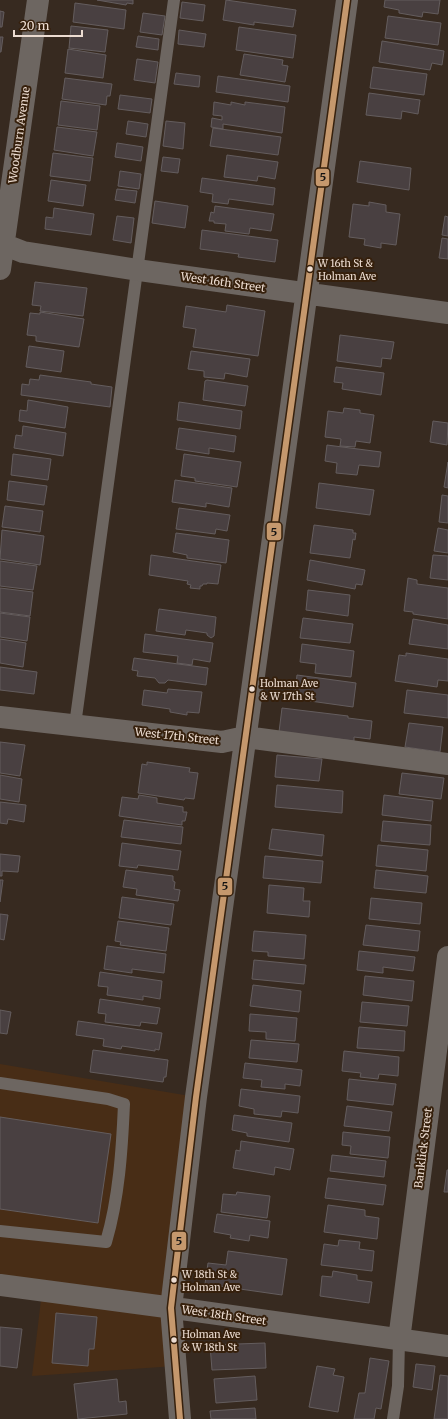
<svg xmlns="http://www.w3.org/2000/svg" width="448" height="1419" font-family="Merriweather,serif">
	<rect width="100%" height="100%" fill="#372a20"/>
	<path fill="#482d16" d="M0 1064 196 1097 175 1366 32 1376 42 1291 0 1285Z"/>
	<path fill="#494041" stroke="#645d5e" d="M97 0H133V4L127 3 126 5Z
		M226 0 296 10 293 27 254 22V25L223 20Z
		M385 0H440L438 14 423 12 422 17 399 13V10L384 7Z
		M182 2 205 5 203 21 180 18Z
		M75 3 126 10 124 29 73 22Z
		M0 11 4 12 2 27H0Z
		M143 13 165 16 162 35 140 32Z
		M388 16 441 23 438 45 385 38Z
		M71 26 108 30 105 52 69 48Z
		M239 27 296 35 293 58 236 50Z
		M179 30 206 34 204 47 178 44Z
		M138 36 159 39 158 50 136 47Z
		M0 37H3L1 52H0Z
		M382 41 444 51 442 65 432 63 430 70 379 62Z
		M68 49 106 55 103 78 65 73Z
		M244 54 283 60 282 65 288 66 285 82 240 75Z
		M137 59 158 62 155 83 134 80Z
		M373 67 427 74 424 95 370 88Z
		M176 73 200 76 199 87 174 84Z
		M218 76 290 86 288 102 216 92Z
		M65 78 112 84 110 96H107L106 105 62 99Z
		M369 93 420 100 418 114 402 111 401 119 366 115Z
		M120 95 152 99 150 113 118 109Z
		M61 101 100 106 97 130 58 125Z
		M214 102 231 105V102L245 105V102L285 107 282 133 223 124V129L211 127 212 118 222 120V116L213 115Z
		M128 121 148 124 146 137 126 134Z
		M166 121 185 123 183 149 163 146Z
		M57 127 97 132 93 156 54 150Z
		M213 128 281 137 278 155 210 146Z
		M117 143 143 147 141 161 115 157Z
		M53 153 93 158 90 181 50 176Z
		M227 155 278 162 275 179 258 176 257 181 224 177Z
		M163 157 180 159 178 173 161 171Z
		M360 161 411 168 409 190 357 182Z
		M120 171 141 174 139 189 118 186Z
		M202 178 275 188 273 205 229 199 228 204 212 202 213 194 200 192Z
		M51 180 86 185 83 206 48 201Z
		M117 189 137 191 135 203 115 200Z
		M155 201 188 206 185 228 152 223Z
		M369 202 386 205V212L400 214 396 245 381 243V248L364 245 365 239 349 237 353 204 369 206Z
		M215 206 274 214 271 231 250 228 249 234 225 231 226 224 214 223V221H209L211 212 214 213Z
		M54 208 94 214 91 235 45 229 46 217 53 218Z
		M117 216 134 218 131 243 113 240Z
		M445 216 448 217V236L442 235Z
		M202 230 278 240 275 262 238 257 239 254 200 249Z
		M442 238 448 239V259L439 258Z
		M35 282 87 288 83 316 40 311 41 306 32 305Z
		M227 305 265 311 258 356 193 347 196 329 183 327 186 306 226 312Z
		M40 312 84 319 79 347 36 341V336L27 335 30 313 40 314Z
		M340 335 394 342 391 359 382 358 381 367 337 361Z
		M29 346 64 351 61 372 26 367Z
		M191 351 250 359 247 377 225 373 224 379 204 377V371L188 369Z
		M336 367 384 373 381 395 342 389 343 383 334 382Z
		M40 375 91 382V384L112 387 110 407 21 395 22 384 29 385 30 379 39 380Z
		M207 380 248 386 245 406 203 400 205 381Z
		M28 400 68 407 65 428 19 421 20 410 27 411Z
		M179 402 242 411 240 429 177 420Z
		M344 408 360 410V413L374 415 370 443 356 441 355 447 340 446 341 439 325 437 328 411 343 413Z
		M433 421 448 423 447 445 430 442Z
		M23 426 66 433 63 456 14 448 16 435 22 436Z
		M179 428 236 436 234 452 209 448V454L176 449Z
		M327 445 381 452 379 467 359 465 357 475 336 473 337 463 325 461Z
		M13 454 51 459 48 480 11 475Z
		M184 454 241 462 237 487 195 481V478L181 476Z
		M448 462V488L444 487Z
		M175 480 232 488 229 507 206 503V507L172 502Z
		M9 481 47 486 44 505 7 500Z
		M319 483 374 490 370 515 316 508Z
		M442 495 448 496V523L439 522Z
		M5 506 43 511 40 532 2 527Z
		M179 508 230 515 227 531 216 529 215 534 176 529Z
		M314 525 353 530V533H356L355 540 353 539 350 558 310 553Z
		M438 528 448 530V553L434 551Z
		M2 530 44 536 40 565 0 559Z
		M176 533 229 540 226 563 187 558V555L173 552Z
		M151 555 221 565 218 584 207 583V584H203L202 586H200V589L190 588 191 585 187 584 188 581 149 575Z
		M433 555 448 556V580L430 578Z
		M310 560 365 570 362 585 356 584 355 589 307 580Z
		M0 561 37 566 33 590 0 586Z
		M408 578 417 580V584L448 588V619L413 614V612L404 611Z
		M0 588 33 592 30 616 0 612Z
		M308 590 350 595 348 616 306 610Z
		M159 609 216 617 214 636 211 638 207 635V633L186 630 185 635 156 631Z
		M0 613 30 617 27 641 0 637Z
		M303 618 353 624 350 643 300 638Z
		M413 619 448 625V649L409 644Z
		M145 634 213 643 210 662 193 659 192 665 177 663 178 656 143 652Z
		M0 639 26 643 23 667 0 663Z
		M302 644 354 651 351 677 315 673 316 664 300 662Z
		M406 653 448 659V681L438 680 437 687 395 681 399 655 406 656Z
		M134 658 208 668 206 685 168 680 165 683H159L155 678 137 676 138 671 132 670Z
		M0 667 37 672 34 694 0 690Z
		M297 675 356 683 353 707 310 701 311 695 295 693Z
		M168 689 202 692 199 713 187 712V715L170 712V709L142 705 144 690 167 693Z
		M407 690 448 695V718L404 713Z
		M282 708 348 716V718L372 721 370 739 354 737V741L279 732Z
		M409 723 443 727 440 752 405 747Z
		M0 742 25 745 20 776 0 773Z
		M277 755 322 759 319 781 275 777Z
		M147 762 190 768 189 772 198 773 194 799 185 798 184 800 138 793 142 764 147 765Z
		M402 773 444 778 441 799 399 794Z
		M0 775 22 779 19 802 0 799Z
		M277 785 343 791 342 813 275 807Z
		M139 795 157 798V803L183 807V812H187L185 821H182V825L119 816 122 797 138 799Z
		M384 795 433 801 431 821 382 815Z
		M0 802 26 805 24 822 8 819 7 824 0 823Z
		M124 820 183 827 181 844 121 837Z
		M383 821 431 825 430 845 381 841Z
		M272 829 324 835 322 856 269 849Z
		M122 843 181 851 178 870 138 865 137 868 119 866Z
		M378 845 428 850 426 871 376 866Z
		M0 854 20 856 18 872 2 871V876H0Z
		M265 856 323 861 321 883 263 878Z
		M126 870 173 876V881L175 882 174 889 180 890 178 901 136 895 137 889 123 887Z
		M376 870 428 876 426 893 374 888Z
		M0 880H3L0 902Z
		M269 885 304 888 303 901H310L309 917 267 913Z
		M122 897 174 904 171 925 119 918Z
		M371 898 422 903 420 924 369 919Z
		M0 914 8 915 4 940 0 939Z
		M118 921 169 928 166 951 120 945 121 942 115 941Z
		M366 925 420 931 418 951 363 945Z
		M254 931 306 935 304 959 268 956V952L252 951Z
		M107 946 166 954 164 973 132 969V973L104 969Z
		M359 951 415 957 413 971 383 967V973L357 970Z
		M254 960 306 965 304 984 252 979Z
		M100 972 162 981 160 999 143 996V1000L107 995 108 987 98 986Z
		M365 976 414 981 412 1001 363 995Z
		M253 985 301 991 299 1012 250 1006Z
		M100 999 160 1008 157 1024 141 1022 140 1026 105 1022 106 1014 98 1013Z
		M362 1002 409 1006 407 1026 360 1022Z
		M0 1010 11 1012 7 1034 0 1033Z
		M250 1014 297 1018 295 1041 266 1039V1032L249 1031Z
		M78 1021 162 1033 159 1050 155 1049V1051L122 1046 121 1049 103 1046 104 1039 76 1035Z
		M359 1027 405 1031 404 1051 357 1048Z
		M251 1040 299 1044 297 1062 249 1058Z
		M93 1050 168 1060 166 1077H164L163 1082 90 1072Z
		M344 1051 399 1057 398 1076 379 1074 378 1079 360 1077 361 1073 342 1071Z
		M245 1063 302 1070 300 1086 285 1084V1089L261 1087 262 1080 243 1078Z
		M349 1079 396 1084 393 1105 347 1100Z
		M241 1089 300 1096 298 1113 282 1111 281 1117 254 1114V1109L239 1106Z
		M347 1106 392 1112 389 1131 344 1126Z
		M234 1115 292 1123 289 1142 247 1136V1133L232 1130Z
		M0 1117 111 1134 98 1223 0 1209Z
		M343 1132 390 1137 388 1158 350 1154 351 1146 342 1145Z
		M241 1141 294 1149 290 1170 275 1167 274 1175 233 1168 236 1150 240 1151Z
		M332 1155 386 1161 384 1177 330 1171Z
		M447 1170H448V1192H444Z
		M328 1178 386 1185 383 1205 325 1198Z
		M237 1192 270 1196 267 1218 221 1212 223 1194 236 1195Z
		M328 1205 365 1210V1216L379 1218 377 1239 324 1232Z
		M217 1214 270 1221 268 1238 250 1235 249 1241 230 1238 231 1235 214 1232Z
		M339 1240 360 1242 359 1249 374 1251 372 1271 321 1265 324 1244 338 1246Z
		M228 1251 287 1259 282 1295 205 1284 208 1263 226 1265Z
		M333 1271 357 1275V1280L372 1282 369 1303 320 1296 322 1276 332 1277Z
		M56 1313 97 1317 94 1349H89L88 1366 52 1363Z
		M0 1327 22 1329 17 1368 0 1366Z
		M265 1343 266 1368 212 1370 210 1345Z
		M370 1358 389 1361 381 1409 376 1408 374 1419H354L359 1393H365Z
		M416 1364 435 1366 432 1390 413 1387Z
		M317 1366 335 1369 333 1375 344 1377 338 1412 309 1407Z
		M440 1375 448 1376V1419H434Z
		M255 1376 257 1400 216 1403 214 1379Z
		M117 1379 119 1402 126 1401 127 1414 78 1419 74 1384Z
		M255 1408 256 1419H211L210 1411Z"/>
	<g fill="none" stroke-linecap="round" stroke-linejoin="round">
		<path stroke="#6d6661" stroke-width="12" d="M75 725 174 0
			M0 1083 108 1099 124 1104C122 1150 119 1198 106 1242L0 1231
			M393 1419 398 1386 399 1340"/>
		<path stroke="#6d6661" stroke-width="22" d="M0 243 23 252 138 270 448 313
			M0 269 38 0
			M0 717 222 742 245 737 448 764
			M0 1285 196 1311 448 1346
			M399 1340 448 957
			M180 1419 171 1308 196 1097 347 0"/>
		<g stroke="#36200c" stroke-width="9">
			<path id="bus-1" d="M180 1419 171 1308 196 1097 347 0"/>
		</g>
		<use href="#bus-1" stroke="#c5986d" stroke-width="6"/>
	</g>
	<g fill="#ecdcd1" stroke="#36200c" stroke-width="1.5">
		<circle cx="310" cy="269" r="3.5"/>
		<circle cx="252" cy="689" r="3.5"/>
		<circle cx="174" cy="1280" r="3.5"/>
		<circle cx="174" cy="1340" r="3.5"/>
	</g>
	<g text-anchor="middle" stroke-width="4" stroke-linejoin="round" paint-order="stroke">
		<g font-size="10" fill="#ecdcd1" stroke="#36200c" text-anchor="start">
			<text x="318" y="267">W 16th St &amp;<tspan x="318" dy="13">Holman Ave</tspan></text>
			<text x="260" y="687">Holman Ave<tspan x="260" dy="13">&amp; W 17th St</tspan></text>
			<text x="182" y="1278">W 18th St &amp;<tspan x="182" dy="13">Holman Ave</tspan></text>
			<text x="182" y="1338">Holman Ave<tspan x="182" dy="13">&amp; W 18th St</tspan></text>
		</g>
		<g font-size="11" fill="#ecdcd1" stroke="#36200c">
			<text transform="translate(19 135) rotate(-82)" y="4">Woodburn Avenue</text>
			<text transform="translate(223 282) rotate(8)" y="4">West 16th Street</text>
			<text transform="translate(177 736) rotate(6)" y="4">West 17th Street</text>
			<text transform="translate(423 1148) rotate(-83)" y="4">Banklick Street</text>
			<text transform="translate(224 1315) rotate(8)" y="4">West 18th Street</text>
		</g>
	</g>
	<g stroke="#36200c" stroke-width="1.5">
		<rect x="315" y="168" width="15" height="19" rx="4" fill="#c5986d"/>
		<rect x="266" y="522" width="16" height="19" rx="4" fill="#c5986d"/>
		<rect x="217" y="877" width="16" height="19" rx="4" fill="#c5986d"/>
		<rect x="171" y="1231" width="16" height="20" rx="4" fill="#c5986d"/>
	</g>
	<g font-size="11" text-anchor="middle" font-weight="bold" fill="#111">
		<text x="323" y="181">5</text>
		<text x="274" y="536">5</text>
		<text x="225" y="890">5</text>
		<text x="179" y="1245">5</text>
	</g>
	<path d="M14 30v6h68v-6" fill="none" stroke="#ecdcd1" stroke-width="2"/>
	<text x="20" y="30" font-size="12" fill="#ecdcd1" stroke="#36200c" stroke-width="3" paint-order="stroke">20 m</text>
</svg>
